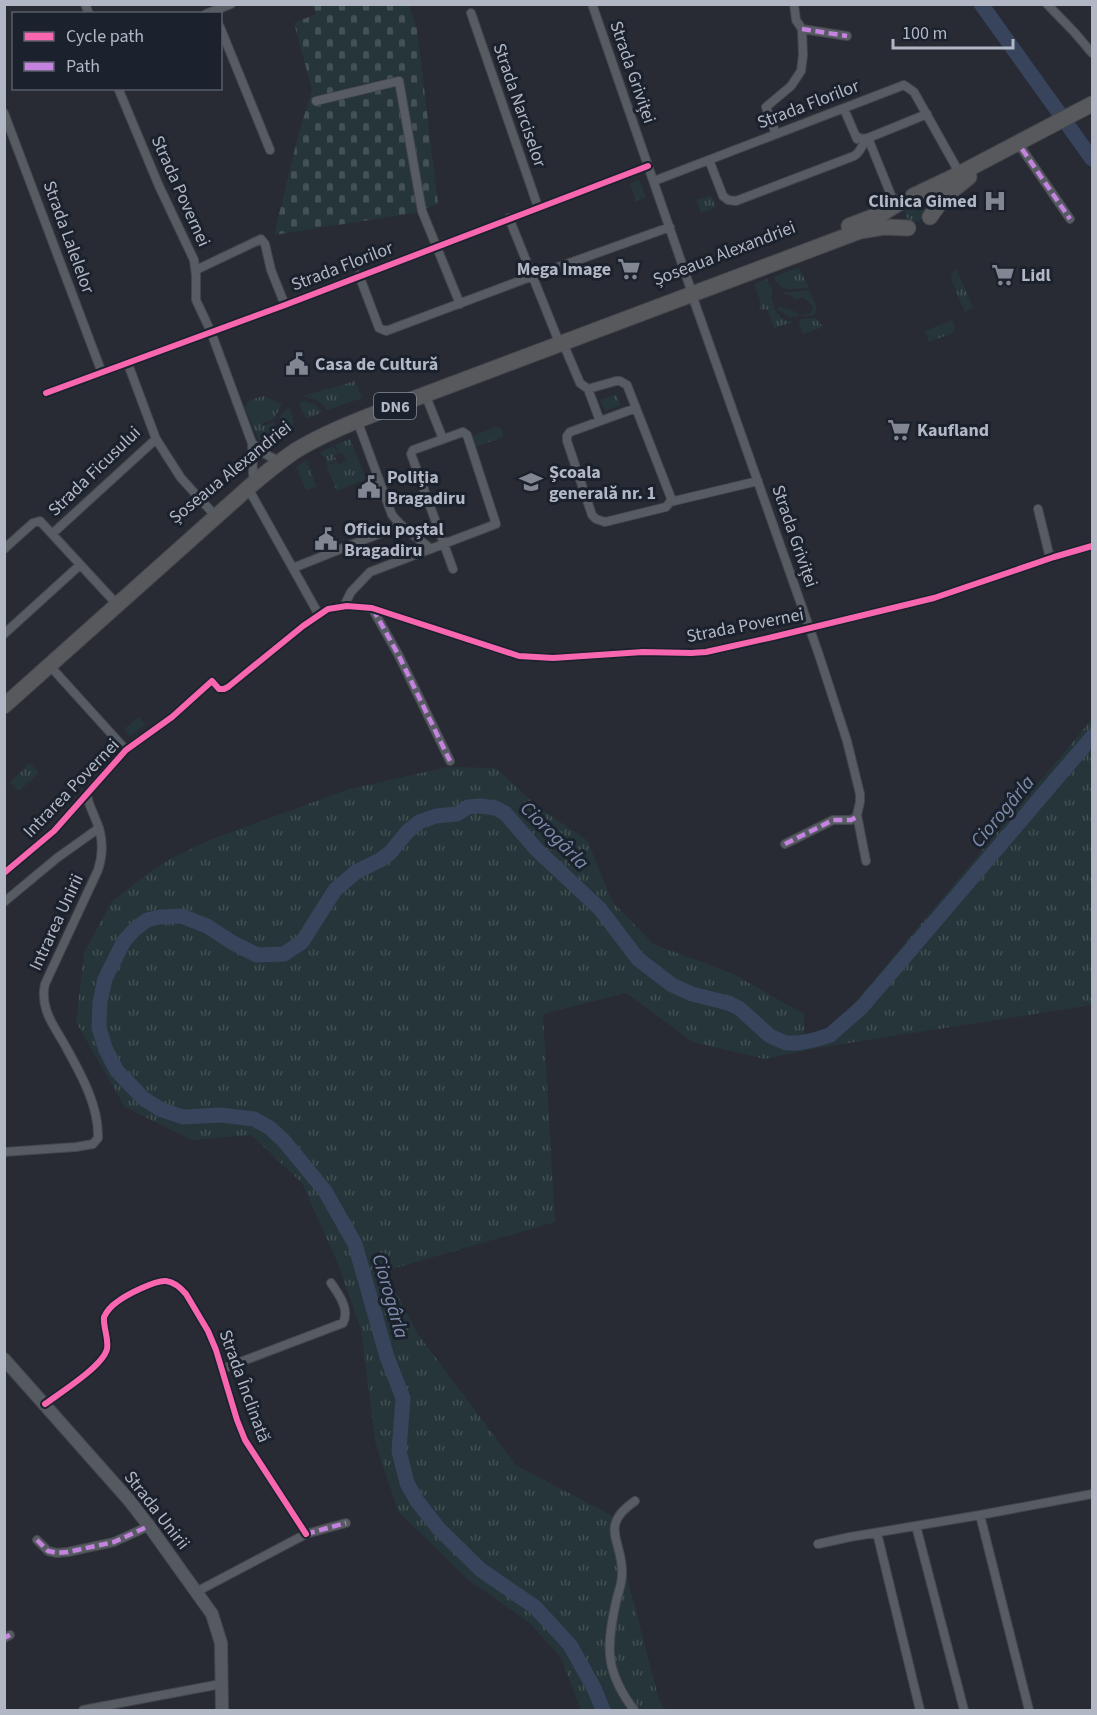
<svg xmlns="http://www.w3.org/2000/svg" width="1097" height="1715" font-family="'Source Sans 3',sans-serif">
	<defs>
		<pattern id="grass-tufts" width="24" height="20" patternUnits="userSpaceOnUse" patternTransform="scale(1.5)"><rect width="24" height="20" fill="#263539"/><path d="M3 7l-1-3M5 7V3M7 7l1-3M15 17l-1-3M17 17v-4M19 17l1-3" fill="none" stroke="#435054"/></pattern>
		<pattern id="cemetery-stones" width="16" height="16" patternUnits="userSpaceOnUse" patternTransform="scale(1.5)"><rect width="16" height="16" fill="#263539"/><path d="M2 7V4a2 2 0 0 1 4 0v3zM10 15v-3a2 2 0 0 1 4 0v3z" fill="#435054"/></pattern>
	</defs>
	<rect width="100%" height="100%" fill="#282b33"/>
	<path fill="url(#grass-tufts)" d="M639 180 646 197 636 201 630 184Z
		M711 195 716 207 701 213 696 200Z
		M905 212a10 10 0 1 1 20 0a10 10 0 1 1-20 0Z
		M799 267 809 288C793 288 781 294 774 277Z
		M956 269 973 307 965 312 951 279 952 274Z
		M767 279 773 293 771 298C776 312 778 320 793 322L774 328 767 309 761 310 759 304 761 303 754 284Z
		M809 290 817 308 814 315 789 317 778 309 779 307 794 311 800 316 811 313 813 307 806 299 802 297 797 299 784 293Z
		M815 318 823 327 803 334 799 323 800 319Z
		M952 320 955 328 953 330V333L929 342 925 331Z
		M355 381 362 398 327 410 318 401 303 396C320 390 337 387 355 381Z
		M616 394 621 405 605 411 600 400Z
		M263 396 282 404 274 419 262 423 263 426 274 422 275 438 263 446 261 445 245 408 250 400Z
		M304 401 314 404 323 412 308 418 305 417 299 403Z
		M289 406 294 422 293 425 279 436 280 417Z
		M496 427 500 428 503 431 502 437 476 447 472 436Z
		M350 439 366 479 337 491 326 466 336 461 338 465 346 461 343 453 339 454 335 445Z
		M334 446 338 454 334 456 336 459 325 465 327 460 326 457 322 456 321 452Z
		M307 460 308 462 307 465 312 470 310 473 314 478 313 480 317 485 316 487 306 490 296 467Z
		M139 717 145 724 130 736 124 729Z
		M1092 719V1005L817 1048 765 1059 693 1042 626 993 543 1014 555 1222 385 1271 417 1333 517 1466 611 1515 659 1700 665 1710H581L561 1658 530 1623 467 1579 398 1511 375 1441 361 1330 338 1264 302 1183 251 1135 192 1140 125 1107 76 1022 84 953 112 901 147 874 172 858 210 840 349 789 448 767 496 768 539 808 587 840 612 901 653 944 731 973 804 1014V1039L817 1048Z
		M30 763 39 773 19 791 10 782Z"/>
	<path fill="url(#cemetery-stones)" d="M312 5H409L417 29 438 204 414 213 274 235 298 136 312 90 294 23 316 14Z"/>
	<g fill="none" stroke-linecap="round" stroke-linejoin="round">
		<path stroke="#37445c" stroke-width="15" d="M981 4 1092 159
			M603 1710 594 1688 570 1645 535 1607 481 1570 439 1529 417 1501 407 1483 399 1451 403 1398 387 1357 355 1244 325 1191 284 1141 270 1128 254 1119 220 1115 183 1117 162 1110 144 1099 117 1071 106 1050 99 1028 100 1002 105 979 124 941 135 929 147 920 160 917 181 916 207 926 233 943 257 955 284 954 302 942 335 890 356 872 380 860 390 853 407 832 419 822 436 816 457 814 468 807 481 806 495 808 505 813 537 850 600 909 638 959 672 985 692 994 728 1003 739 1008 770 1036 786 1043H799L814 1040 830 1035 862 1007 1092 737"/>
		<g stroke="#44464c" stroke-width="10">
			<path id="street" d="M85 4 89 14
				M592 4 690 287
				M1047 4 1075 33 1092 53
				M471 13 538 207
				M206 14 231 4
				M220 27 270 150
				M802 29 847 36
				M118 88 159 186 194 260 196 275V300L211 332 252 443 253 474
				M316 101 399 81 422 211 460 304
				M844 109 857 139
				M4 113 102 373
				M776 134 766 107 791 86 801 71 803 55 802 29 796 20 794 4
				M856 136 862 139 868 138 891 195
				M1022 149 1070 219
				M709 160 723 196 728 200 736 201 854 156C862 151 862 143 868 138L927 114
				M654 181 904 85 914 92 960 174
				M509 218 557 337
				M196 270 261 239 265 244 271 270 285 305
				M359 275 379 328 386 331 533 276 670 227
				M692 295 819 655 847 741 860 794V802L857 815 866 861
				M563 343 580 383 588 389
				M128 364 156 439 181 478 211 511
				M588 389 616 381H620L627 385 671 498 670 502
				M588 389 600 421
				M46 393 285 305 648 166
				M425 394 443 439
				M636 408 570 432 567 436V441L592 515 596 519 605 522 666 507 670 502 758 481
				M357 420 392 515 401 525 431 549
				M252 443 263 453 273 458
				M248 488 319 615
				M1038 509 1050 558
				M52 534 156 439
				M4 549 33 523 40 521 112 599
				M293 568 401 525
				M344 606 351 592 370 572 496 524 467 435 463 432 413 450 411 454 453 569
				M372 608 399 656 450 761
				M4 634 80 565
				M50 666 126 750
				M785 844 833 820H851L857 817
				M4 873 54 831 126 750 172 717 212 681 219 689H224L228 687 303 626 328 609 347 606 372 608 519 656 553 658 643 652 691 653 706 652 773 637 934 598 1054 557 1092 546
				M4 902 57 858 99 828
				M4 1152 76 1147 93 1144 98 1138C99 1107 82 1076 67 1049 56 1028 39 1010 45 984L98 870C104 852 103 835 95 818 92 810 88 803 87 795
				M222 1369 343 1323C350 1309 339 1295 331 1283
				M45 1404C60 1393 103 1366 107 1349 109 1338 103 1328 104 1317 107 1311 111 1306 117 1302 126 1295 155 1280 166 1281 174 1282 181 1288 186 1294L208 1331 216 1350 237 1420 245 1440 306 1534
				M980 1515 1029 1710
				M916 1526 964 1710
				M877 1533 920 1710
				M37 1540 48 1551 57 1553 68 1552 114 1542 149 1526
				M818 1544 850 1537 980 1515 1092 1494
				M196 1592 306 1534 346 1523
				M4 1638 10 1635
				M83 1710 221 1684
				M634 1710C605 1671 606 1648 616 1602 618 1593 622 1584 622 1575 624 1541 597 1527 635 1501"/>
		</g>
		<g stroke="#454850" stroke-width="14">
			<path id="secondary" d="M4 1359 128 1499 149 1526 212 1614 221 1643 222 1710"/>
		</g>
		<g stroke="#45474f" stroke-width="17">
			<path id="highway" d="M913 196 953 177 1092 104
				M930 217 944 197 969 177
				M849 226 883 213 902 201
				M4 706 248 488C263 475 279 462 295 451 326 432 359 420 392 407L860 231 884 227 908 228"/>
		</g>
		<use href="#street" stroke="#575b62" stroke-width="8"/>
		<use href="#secondary" stroke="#555960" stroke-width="12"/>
		<use href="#highway" stroke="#57595c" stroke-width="15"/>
		<path stroke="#c483df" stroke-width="4.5" stroke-dasharray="9 4.5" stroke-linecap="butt" d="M802 29 847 36
			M1022 149 1070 219
			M373 609 399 656 450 761
			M785 844 833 820H851L857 817
			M306 1534 346 1523
			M37 1540 48 1551 57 1553 68 1552 114 1542 149 1526
			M4 1638 10 1635"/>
		<g stroke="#1c222d" stroke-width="10">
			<path id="cycleway" d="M46 393 285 305 648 166
				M4 873 54 831 126 750 172 717 212 681 219 689H224L228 687 303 626 328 609 347 606 372 608 519 656 553 658 643 652 691 653 706 652 773 637 934 598 1054 557 1092 546
				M45 1404C60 1393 103 1366 107 1349 109 1338 103 1328 104 1317 107 1311 111 1306 117 1302 126 1295 155 1280 166 1281 174 1282 181 1288 186 1294L208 1331 216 1350 237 1420 245 1440 306 1534"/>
		</g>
		<use href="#cycleway" stroke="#f766af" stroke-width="6"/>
	</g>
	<defs>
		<g id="hospital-bare" transform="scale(1.8)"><path d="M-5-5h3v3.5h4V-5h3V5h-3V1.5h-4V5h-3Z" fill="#818692" stroke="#1c222d" stroke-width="2.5" paint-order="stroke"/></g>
		<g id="supermarket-bare" transform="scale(1.8)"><path d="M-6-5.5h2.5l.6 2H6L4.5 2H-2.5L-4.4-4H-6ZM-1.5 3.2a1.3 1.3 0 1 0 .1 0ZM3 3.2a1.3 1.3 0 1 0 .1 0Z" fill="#818692" stroke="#1c222d" stroke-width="2.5" paint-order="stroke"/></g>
		<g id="civic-bare" transform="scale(1.8)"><path d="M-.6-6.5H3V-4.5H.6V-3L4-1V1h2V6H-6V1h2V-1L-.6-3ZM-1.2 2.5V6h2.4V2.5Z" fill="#818692" stroke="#1c222d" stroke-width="2.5" paint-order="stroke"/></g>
		<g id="school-bare" transform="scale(1.8)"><path d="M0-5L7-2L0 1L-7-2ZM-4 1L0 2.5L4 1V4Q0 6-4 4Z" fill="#818692" stroke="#1c222d" stroke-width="2.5" paint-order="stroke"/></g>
	</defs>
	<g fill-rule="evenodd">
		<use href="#hospital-bare" x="995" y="201"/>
		<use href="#supermarket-bare" x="629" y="269"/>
		<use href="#supermarket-bare" x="1003" y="275"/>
		<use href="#civic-bare" x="297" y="364"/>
		<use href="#supermarket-bare" x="899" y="430"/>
		<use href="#school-bare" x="531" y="482"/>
		<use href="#civic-bare" x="369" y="487"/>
		<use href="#civic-bare" x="326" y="539"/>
	</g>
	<g text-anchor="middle" stroke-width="6" stroke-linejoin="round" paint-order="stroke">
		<rect fill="#1c222d" stroke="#848a97" stroke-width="1.5" x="374" y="393" width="42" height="26" rx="4.5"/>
		<g font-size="16" font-weight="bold" fill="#b1b7c5">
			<text x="395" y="412">DN6</text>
		</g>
		<g font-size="18" fill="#b1b7c5" stroke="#1c222d">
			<text transform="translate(633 72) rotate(71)" y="6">Strada Griviței</text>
			<text transform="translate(808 104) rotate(-21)" y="6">Strada Florilor</text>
			<text transform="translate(520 105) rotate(71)" y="6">Strada Narciselor</text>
			<text transform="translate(181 191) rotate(66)" y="6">Strada Povernei</text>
			<text transform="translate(69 237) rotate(70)" y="6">Strada Lalelelor</text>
			<text transform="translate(724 253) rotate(-21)" y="6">Șoseaua Alexandriei</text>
			<text transform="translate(342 266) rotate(-21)" y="6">Strada Florilor</text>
			<text transform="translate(94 471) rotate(-44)" y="6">Strada Ficusului</text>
			<text transform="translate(230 472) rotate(-39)" y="6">Șoseaua Alexandriei</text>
			<text transform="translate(795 536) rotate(71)" y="6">Strada Griviței</text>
			<text transform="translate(745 625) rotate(-11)" y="6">Strada Povernei</text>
			<text transform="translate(71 788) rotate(-46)" y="6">Intrarea Povernei</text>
			<text transform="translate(56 922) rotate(-65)" y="6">Intrarea Unirii</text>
			<text transform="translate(245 1386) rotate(70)" y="6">Strada Înclinată</text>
			<text transform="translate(157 1510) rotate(52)" y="6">Strada Unirii</text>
		</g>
		<g font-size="18" font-weight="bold" fill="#b1b7c5" stroke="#1c222d" text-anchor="start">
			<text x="977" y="207" text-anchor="end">Clinica Gimed</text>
			<text x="611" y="275" text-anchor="end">Mega Image</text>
			<text x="1021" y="281">Lidl</text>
			<text x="315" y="370">Casa de Cultură</text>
			<text x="917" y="436">Kaufland</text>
			<text x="549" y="478">Școala<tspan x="549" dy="21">generală nr. 1</tspan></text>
			<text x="387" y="483">Poliția<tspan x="387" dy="21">Bragadiru</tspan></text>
			<text x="344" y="535">Oficiu poștal<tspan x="344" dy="21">Bragadiru</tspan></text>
		</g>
		<g font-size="20" font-style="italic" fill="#7c8caa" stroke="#1c222d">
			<text transform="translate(1002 811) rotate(-50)" y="7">Ciorogârla</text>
			<text transform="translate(555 835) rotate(45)" y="7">Ciorogârla</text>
			<text transform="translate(391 1296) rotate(74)" y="7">Ciorogârla</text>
		</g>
	</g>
	<rect width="1097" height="1715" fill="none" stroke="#b1b7c5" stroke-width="12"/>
	<rect x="12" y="12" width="210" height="78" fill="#1c222d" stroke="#585e6a" stroke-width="1.5"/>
	<rect x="24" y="32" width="30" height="9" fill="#f766af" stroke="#585e6a" stroke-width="1.5"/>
	<text x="66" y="42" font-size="18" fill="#b1b7c5">Cycle path</text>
	<rect x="24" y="62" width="30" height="9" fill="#c483df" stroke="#585e6a" stroke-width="1.5"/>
	<text x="66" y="72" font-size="18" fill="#b1b7c5">Path</text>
	<path d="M893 39v9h120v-9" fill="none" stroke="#b1b7c5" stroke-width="3"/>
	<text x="902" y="39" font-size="18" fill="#b1b7c5" stroke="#1c222d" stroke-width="4.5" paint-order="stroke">100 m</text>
</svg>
